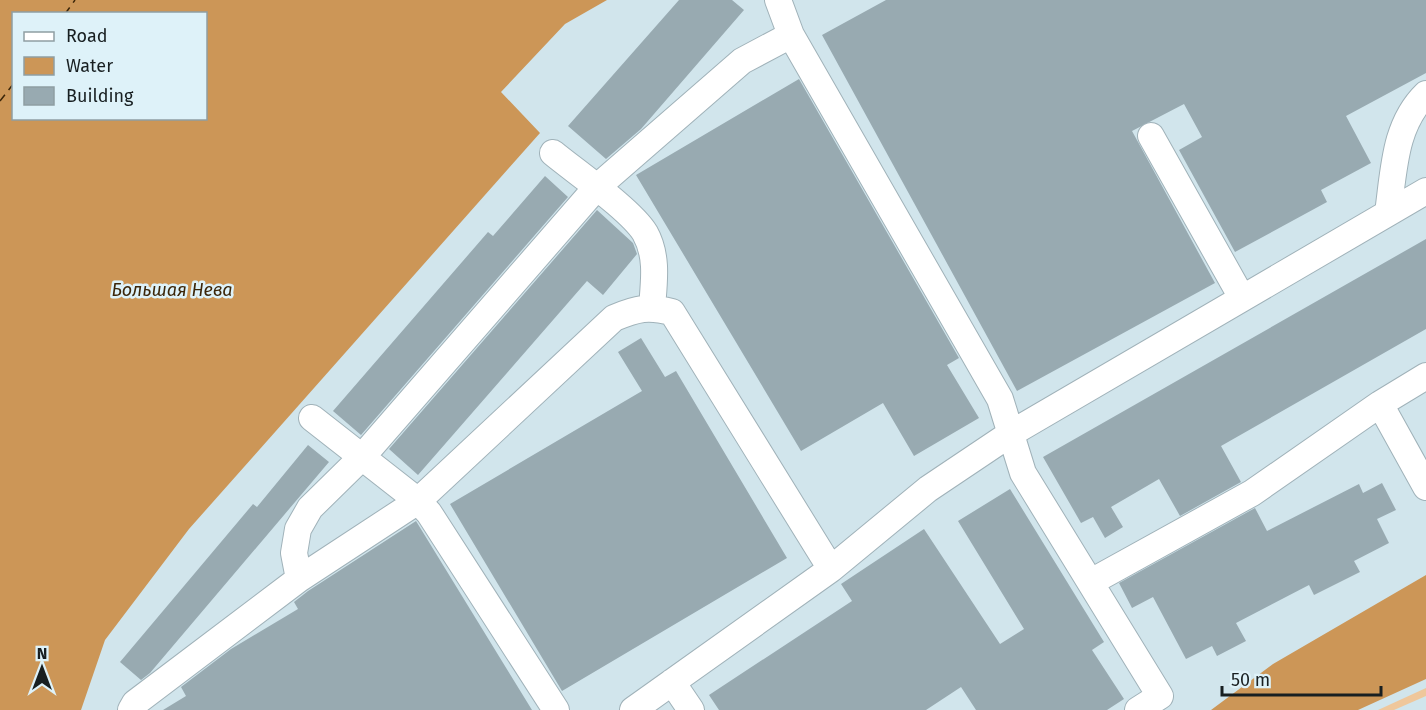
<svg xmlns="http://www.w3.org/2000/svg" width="1426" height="710" font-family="'Fira Sans',sans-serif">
	<rect width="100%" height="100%" fill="#d1e5ec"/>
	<path fill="#efc79b" d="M1426 688V696L1394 710H1378Z"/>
	<path fill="#cc9657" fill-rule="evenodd" d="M0 0H607L565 24 501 92 540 133 189 529 105 640 81 710H0ZM14 14H206V118H14Z
		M1426 575V679L1358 710H1211L1273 664Z"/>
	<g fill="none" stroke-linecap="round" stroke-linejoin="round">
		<path stroke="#3c2609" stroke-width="1.5" stroke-dasharray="8 6" stroke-linecap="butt" d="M65 14 75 0
			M0 101 14 83"/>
	</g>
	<path fill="#98aab1" d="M679 0H732L744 10 641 129 606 159 568 126Z
		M886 0H1426V73L1346 116 1371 163 1321 190 1327 202 1235 252 1179 150 1202 137 1184 104 1132 131 1215 283 1017 391 822 35Z
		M799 79 959 358 947 365 979 418 914 456 883 403 801 451 636 175Z
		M545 176 568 197 361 435 333 411 488 232 493 236Z
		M597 210 633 243 637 254 603 295 587 281 418 475 389 449Z
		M1426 239V329L1221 446 1241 482 1180 516 1159 479 1111 507 1123 527 1105 538 1093 517 1081 523 1043 457Z
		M641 338 665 377 676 371 787 558 562 691 450 504 642 391 618 352Z
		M308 445 329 462 150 673 141 680 120 662 253 504 257 507Z
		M1382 483 1396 510 1377 519 1389 543 1354 561 1360 572 1314 595 1309 585 1236 623 1246 641 1217 656 1212 646 1186 659 1153 597 1132 608 1119 583 1255 508 1267 531 1359 484 1363 493Z
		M1010 489 1104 642 1092 650 1124 699 1107 710H976L961 687 926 710H719L709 695 852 601 841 584 924 529 1000 644 1024 629 958 521Z
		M416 521 532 710H163L186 696 181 687 231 649 298 609 294 602 308 591Z"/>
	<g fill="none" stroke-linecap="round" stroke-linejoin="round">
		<g stroke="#a0b2b9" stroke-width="28">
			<path id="minor" d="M778 0 791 35 1000 399 1023 473 1160 696 1138 710
				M1151 136 1242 298
				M553 153C576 172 631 210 645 233 658 256 654 282 652 307
				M1388 213C1394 171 1394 125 1426 94
				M1380 404 1426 487
				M312 418 418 501 429 513 556 710
				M299 579 294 553 298 529 310 508 362 457 596 188 742 61 791 35
				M1091 582 1252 493 1380 404 1426 376
				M672 682 691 710
				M131 710 135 703 299 579 418 501 614 318C638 308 648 306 672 312L831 569
				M633 710 831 569 928 489 1010 434 1426 191"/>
		</g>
		<use href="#minor" stroke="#fff" stroke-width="26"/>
	</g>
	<g text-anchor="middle" stroke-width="5" stroke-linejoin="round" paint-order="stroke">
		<g font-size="18" font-style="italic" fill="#3c2609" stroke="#def2f9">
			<text x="172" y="296">Большая Нева</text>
		</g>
	</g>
	<rect x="12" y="12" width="195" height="108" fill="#def2f9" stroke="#8f9ea3" stroke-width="1.5"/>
	<rect x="24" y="32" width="30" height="9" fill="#ffffff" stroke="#8f9ea3" stroke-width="1.5"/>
	<text x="66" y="42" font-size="18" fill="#181f21">Road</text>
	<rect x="24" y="57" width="30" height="18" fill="#cc9657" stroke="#8f9ea3" stroke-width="1.5"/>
	<text x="66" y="72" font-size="18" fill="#181f21">Water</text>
	<rect x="24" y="87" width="30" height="18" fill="#98aab1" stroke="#8f9ea3" stroke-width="1.5"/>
	<text x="66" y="102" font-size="18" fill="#181f21">Building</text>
	<g transform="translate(42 668)" stroke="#def2f9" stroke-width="4.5" paint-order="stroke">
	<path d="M0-4.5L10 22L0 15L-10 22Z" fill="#181f21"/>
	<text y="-9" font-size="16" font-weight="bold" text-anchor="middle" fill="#181f21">N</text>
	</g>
	<path d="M1222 686v9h159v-9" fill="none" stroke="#181f21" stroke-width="3"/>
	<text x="1231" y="686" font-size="18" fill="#181f21" stroke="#def2f9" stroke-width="4.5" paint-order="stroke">50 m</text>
</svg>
